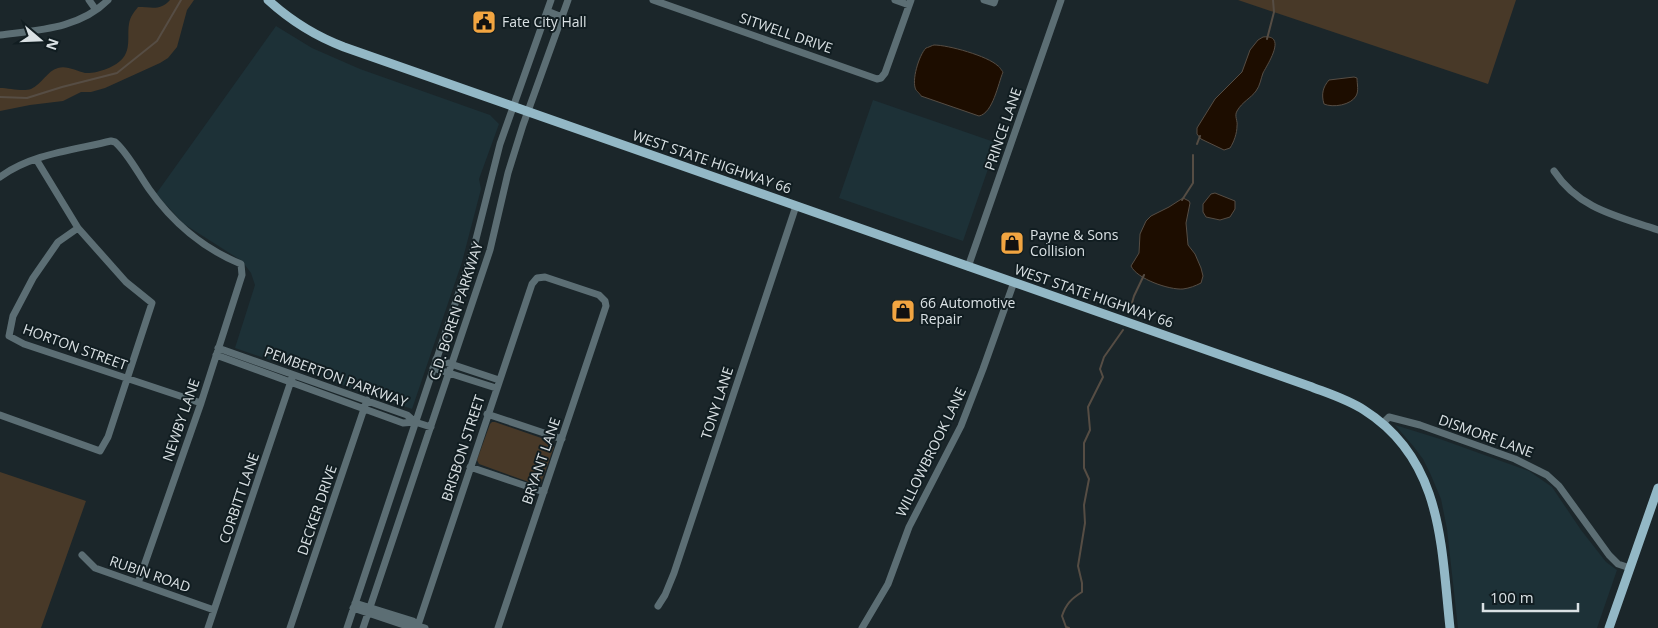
<svg xmlns="http://www.w3.org/2000/svg" width="1658" height="628" font-family="'Open Sans',sans-serif">
	<rect width="100%" height="100%" fill="#1b262a"/>
	<path fill="#1d3137" d="M276 26 312 48 360 69 490 115 499 124 479 179 481 189 462 262 412 409 235 348 255 285 251 273 242 261 184 224 156 194Z
		M873 100 997 143 963 241 839 198Z
		M1395 425 1440 439 1529 471 1552 487 1581 530 1606 562 1617 570 1597 628H1458L1447 529 1441 499 1430 473 1423 459 1414 447Z"/>
	<path fill="#483928" d="M170 0H194L187 10 177 47 168 58 160 63 105 88 91 92H81L63 101 30 105 0 111V88C9 88 23 92 31 89 42 84 47 71 58 68 66 65 77 71 85 73 96 74 116 67 123 58 131 48 127 35 129 24 130 17 134 12 138 7 152 7 160 11 170 0Z
		M1238 0H1516L1488 84Z
		M492 422H495L553 442 554 447 541 483 537 485 479 464 477 460 490 424Z
		M0 472 86 501 41 628H0Z"/>
	<path fill="#1d0d00" stroke="#564d44" d="M1263 37C1288 34 1267 65 1263 73 1261 78 1260 86 1256 91 1251 98 1242 102 1237 111 1234 116 1238 121 1237 126 1237 133 1234 142 1230 148L1224 150 1201 139 1197 134V128L1215 99 1242 72 1250 50 1258 40Z
		M934 45C948 45 988 56 998 66 999 66 1002 71 1003 72 998 84 993 113 979 116L921 96C921 95 916 90 916 90 911 81 919 55 926 48 927 48 933 45 934 45Z
		M1354 77 1357 78C1357 84 1359 91 1356 96 1351 105 1333 108 1324 104 1321 94 1323 87 1329 80Z
		M1215 193 1235 201V209L1230 217 1220 220 1206 217 1203 212V204L1211 194Z
		M1183 198 1189 201 1190 203 1186 223 1188 245 1195 254 1201 268 1203 276 1201 283C1195 286 1190 288 1183 289 1169 290 1137 279 1131 266L1139 253 1140 234 1146 221 1151 216 1169 207Z"/>
	<g fill="none" stroke-linecap="round" stroke-linejoin="round">
		<path stroke="#564d44" stroke-width="2" d="M1267 39 1274 12 1273 0
			M0 97 27 98 62 87 117 73 157 41 181 0
			M1197 144 1200 136
			M1182 200 1193 183V155
			M1129 313 1134 296 1144 275
			M1069 628 1066 627 1062 616C1066 604 1071 599 1082 592V583L1078 566 1085 523 1084 505 1089 479 1084 468V443L1090 430 1088 407 1103 377 1100 369 1104 357 1123 330"/>
		<path stroke="#5c6e74" stroke-width="7" d="M89 0 96 10
			M653 0 877 79 881 78 885 73 911 0
			M895 0 909 5
			M984 0 994 3 995 0
			M547 11 562 17
			M0 35C38 30 79 29 108 0
			M1554 171C1579 209 1617 216 1658 230
			M0 177C31 154 74 150 111 141L115 142C128 153 139 175 149 189 172 222 204 249 241 264L242 275 201 403 138 583
			M78 228 58 242 33 278 13 316 9 336 24 344 201 403
			M968 267 1061 0
			M218 348 407 415 415 422
			M216 355 403 423 415 422 431 427
			M436 359 499 380
			M433 368 496 388
			M487 414 562 439
			M0 415 100 451 108 437 152 303 126 282 78 228 36 159
			M1382 424 1389 417 1420 425 1515 459 1547 475 1559 486 1609 555 1618 564 1630 568
			M470 467 544 492
			M82 555 95 568 214 610
			M355 603 413 621 418 626 425 628
			M658 606 665 595 674 573 796 206
			M353 608 410 627 418 626
			M208 628 293 375
			M290 628 367 400
			M347 628 474 247 500 144 551 0
			M363 628 490 250 508 173 523 125 568 0
			M417 628 532 284 537 278 545 277 599 295 605 301 606 306 498 628
			M862 628 888 584 909 527 961 426 983 369 1014 282"/>
		<path stroke="#93b8c6" stroke-width="9" d="M268 0C291 21 315 36 344 47L1309 386C1327 393 1347 399 1364 410 1443 460 1441 546 1450 628
			M1609 628 1658 488"/>
	</g>
	<defs>
		<g id="civic-square" transform="scale(1.25)"><rect x="-9" y="-9" width="18" height="18" rx="4" fill="#f2a541" stroke="#111d21"/><path d="M-.6-6.5H3V-4.5H.6V-3L4-1V1h2V6H-6V1h2V-1L-.6-3ZM-1.2 2.5V6h2.4V2.5Z" fill="#111"/></g>
		<g id="shop-square" transform="scale(1.25)"><rect x="-9" y="-9" width="18" height="18" rx="4" fill="#f2a541" stroke="#111d21"/><path d="M-5-2.5h2.3a2.7 3.5 0 0 1 5.4 0H5L5.5 6h-11ZM-1.5-2.5h3a1.5 2.3 0 0 0-3 0Z" fill="#111"/></g>
	</defs>
	<g fill-rule="evenodd">
		<use href="#civic-square" x="484" y="22"/>
		<use href="#shop-square" x="1012" y="243"/>
		<use href="#shop-square" x="903" y="311"/>
	</g>
	<g text-anchor="middle" stroke-width="4" stroke-linejoin="round" paint-order="stroke">
		<g font-size="14" fill="#dae1e4" stroke="#111d21" text-anchor="start">
			<text x="502" y="27">Fate City Hall</text>
			<text x="1030" y="240">Payne &amp; Sons<tspan x="1030" dy="16">Collision</tspan></text>
			<text x="920" y="308">66 Automotive<tspan x="920" dy="16">Repair</tspan></text>
		</g>
		<g font-size="14" fill="#dae1e4" stroke="#111d21">
			<text transform="translate(786 33) rotate(19)" y="5">SITWELL DRIVE</text>
			<text transform="translate(1003 129) rotate(-71)" y="5">PRINCE LANE</text>
			<text transform="translate(712 162) rotate(19)" y="5">WEST STATE HIGHWAY 66</text>
			<text transform="translate(1094 296) rotate(19)" y="5">WEST STATE HIGHWAY 66</text>
			<text transform="translate(456 311) rotate(-72)" y="5">C.D. BOREN PARKWAY</text>
			<text transform="translate(75 347) rotate(20)" y="5">HORTON STREET</text>
			<text transform="translate(336 377) rotate(20)" y="5">PEMBERTON PARKWAY</text>
			<text transform="translate(717 403) rotate(-72)" y="5">TONY LANE</text>
			<text transform="translate(181 420) rotate(-71)" y="5">NEWBY LANE</text>
			<text transform="translate(1486 436) rotate(20)" y="5">DISMORE LANE</text>
			<text transform="translate(463 448) rotate(-72)" y="5">BRISBON STREET</text>
			<text transform="translate(931 452) rotate(-64)" y="5">WILLOWBROOK LANE</text>
			<text transform="translate(541 461) rotate(-71)" y="5">BRYANT LANE</text>
			<text transform="translate(239 498) rotate(-71)" y="5">CORBITT LANE</text>
			<text transform="translate(317 510) rotate(-71)" y="5">DECKER DRIVE</text>
			<text transform="translate(150 574) rotate(19)" y="5">RUBIN ROAD</text>
		</g>
	</g>
	<g transform="translate(40 40) rotate(109)" stroke="#111d21" stroke-width="4" paint-order="stroke">
	<path d="M0-4L9 19L0 12L-9 19Z" fill="#dae1e4"/>
	<text y="-8" font-size="14" font-weight="bold" text-anchor="middle" fill="#dae1e4">N</text>
	</g>
	<path d="M1483 603v8h95v-8" fill="none" stroke="#dae1e4" stroke-width="2.5"/>
	<text x="1490" y="603" font-size="15" fill="#dae1e4" stroke="#111d21" stroke-width="4" paint-order="stroke">100 m</text>
</svg>
